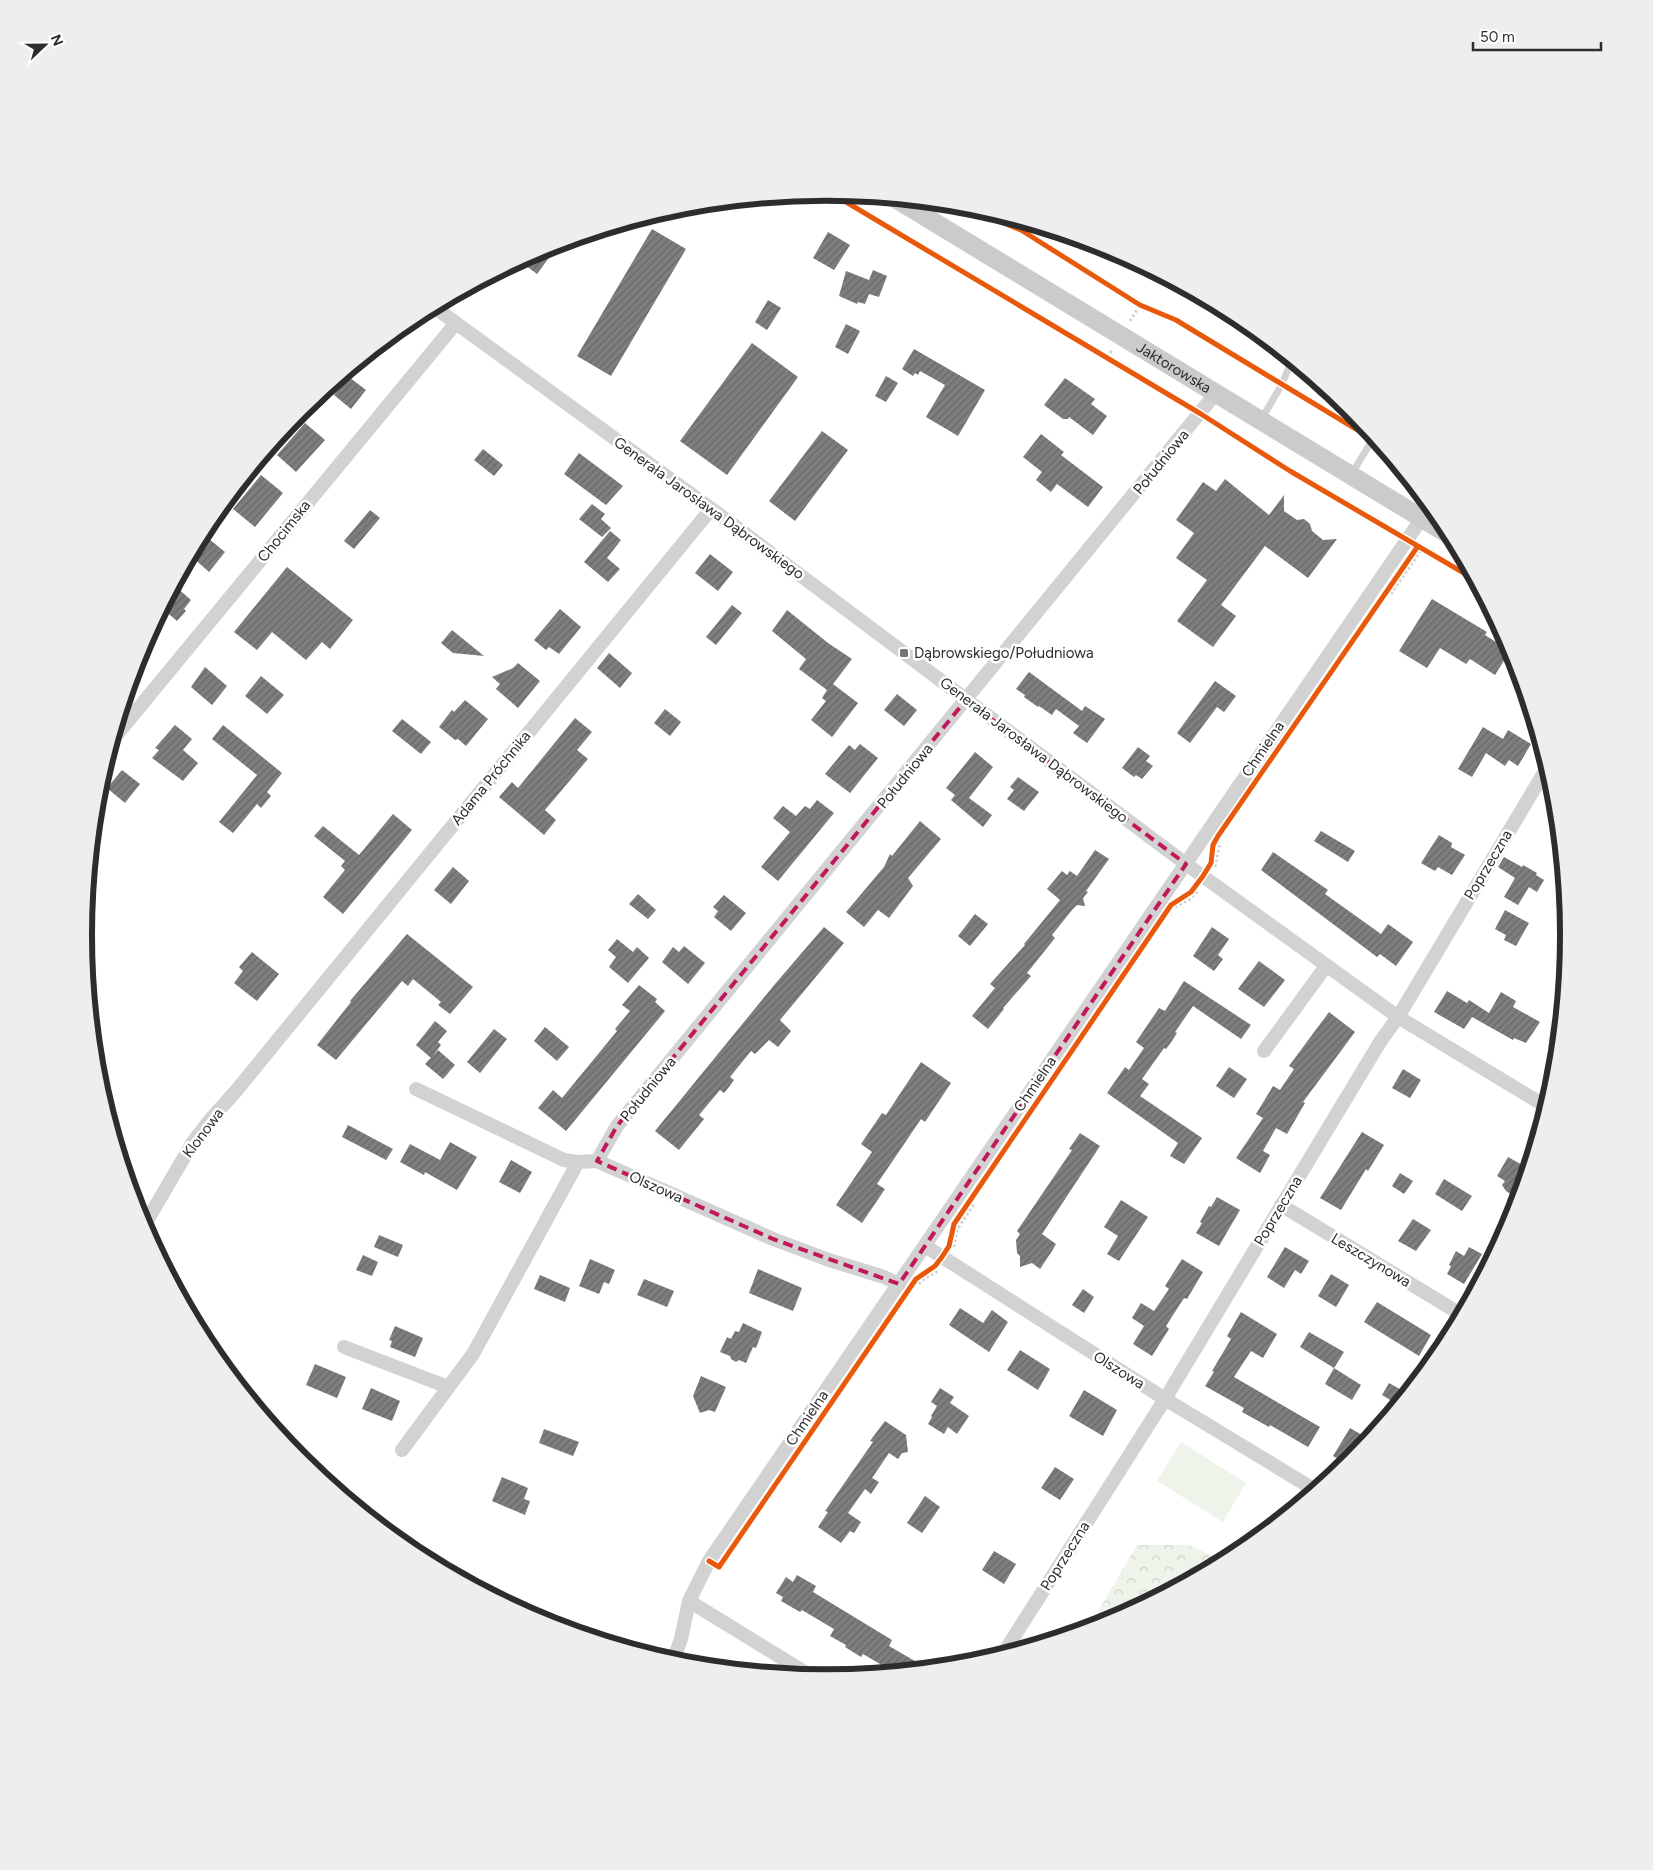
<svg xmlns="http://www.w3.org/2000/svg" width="1653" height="1870" font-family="Figtree,sans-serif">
	<defs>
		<pattern id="forest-crowns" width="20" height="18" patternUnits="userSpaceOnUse" patternTransform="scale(1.25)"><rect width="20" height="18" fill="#eff4eb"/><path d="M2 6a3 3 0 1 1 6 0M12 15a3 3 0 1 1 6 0" fill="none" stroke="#cdd2ca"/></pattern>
		<pattern id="building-hatch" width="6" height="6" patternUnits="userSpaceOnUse" patternTransform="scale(1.25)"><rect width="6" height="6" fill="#7e7e7e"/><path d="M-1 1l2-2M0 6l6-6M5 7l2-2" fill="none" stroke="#686868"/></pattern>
	</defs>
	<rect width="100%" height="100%" fill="#fff"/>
	<path fill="#eff4eb" d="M1181 1442 1246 1483 1223 1522 1157 1481Z"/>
	<path fill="url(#forest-crowns)" d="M1137 1545H1189L1223 1561 1110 1621 1093 1627 1098 1612Z"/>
	<path fill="url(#building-hatch)" d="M652 229 686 249 611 376 577 356Z
		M828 232 850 245 834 270 813 258Z
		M559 244 537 274 525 265 533 254Z
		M873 270 887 276 879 297 869 294 865 304 858 302 857 304 839 296 846 271 869 280Z
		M768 300 781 308 767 330 755 322Z
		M846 324 860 331 848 354 835 347Z
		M752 343 798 377 727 475 680 441Z
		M914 349 985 390 958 436 926 417 945 385 920 371 918 375 915 373 913 376 902 369Z
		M886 376 898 383 886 402 875 396Z
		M349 377 366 390 351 409 334 395Z
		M1065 378 1095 399 1091 404 1107 416 1093 435 1069 417 1068 419H1063L1044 405Z
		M305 423 325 440 296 472 277 455Z
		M822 431 848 450 795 521 769 501Z
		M1041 434 1064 452 1061 455 1103 487 1088 507 1057 484 1051 492 1036 480 1042 472 1023 457Z
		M483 449 503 465 494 476 474 460Z
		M579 453 623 486 606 505 564 474Z
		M261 475 283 493 255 527 233 509Z
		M1225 479 1269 515 1284 495V511L1297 520 1304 519 1310 524 1312 531 1323 540 1337 539 1308 578 1265 546 1221 605 1236 616 1213 647 1177 621 1207 580 1176 558 1194 533 1176 520 1203 482 1216 491Z
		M592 504 605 514 601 519 611 528 602 537 579 519Z
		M370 510 380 518 354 549 344 541Z
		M610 531 621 540 607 558 620 569 608 582 584 562Z
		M203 534 225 552 209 572 191 556Z
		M710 554 733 572 718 591 695 573Z
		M287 567 353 620 330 649 322 642 306 660 272 632 257 650 234 632Z
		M175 586 191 600 184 609 186 611 177 621 163 609Z
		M1432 599 1487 632 1485 635 1510 651 1495 675 1470 659 1466 664 1440 648 1427 668 1399 651Z
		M732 605 742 613 716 645 706 637Z
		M560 609 581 627 559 654 549 647 546 650 534 640Z
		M787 610 828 643 852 659 833 684 858 703 832 737 811 720 826 701 822 698 827 690 799 669 806 659 772 631Z
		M452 630 484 656 453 653 441 643Z
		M609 653 632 673 620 688 597 668Z
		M518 663 540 681 518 708 496 689 500 684 492 677 513 668Z
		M205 667 227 686 212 705 191 687Z
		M1029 672 1082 711 1085 706 1105 719 1087 743 1073 733 1079 726 1056 709 1052 715 1039 706 1038 707 1024 697 1025 695 1016 689Z
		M261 676 284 695 267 714 245 696Z
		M1215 681 1236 696 1224 712 1217 707 1190 743 1177 733Z
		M897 694 917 710 904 726 884 710Z
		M465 700 488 719 466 746 458 739 455 740 439 727 452 710 454 712Z
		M665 709 681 722 670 736 654 723Z
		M575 718 592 732 577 750 588 759 545 810 556 820 544 835 499 797 512 782 518 788Z
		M402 719 431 742 421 754 392 731Z
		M175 725 192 739 183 750 198 763 183 781 152 758 159 750 155 748Z
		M223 725 282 773 267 792 271 796 261 808 257 804 233 833 219 822 257 775 212 739Z
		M1483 727 1503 739 1508 730 1531 744 1518 766 1509 760 1505 766 1486 753 1472 777 1458 769Z
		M860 744 878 758 850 793 825 774 849 745 855 750Z
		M1138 747 1150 756 1146 761 1153 766 1142 779 1136 775 1134 777 1122 768Z
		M975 752 993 767 969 798 992 815 983 827 951 800 955 795 946 788Z
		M122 770 140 784 125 803 107 788Z
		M1018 777 1039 792 1024 811 1007 799 1014 790 1010 787Z
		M817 800 834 813 778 881 761 867 790 832 773 818 783 806 796 816 805 806 810 809Z
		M393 814 412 830 343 914 323 897 345 870 341 866 345 861 314 836 323 826 359 855Z
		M920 821 941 839 908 878 913 886 889 918 878 910 864 927 846 912 884 867 890 854 892 856Z
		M1321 831 1355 851 1348 862 1314 841Z
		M1439 835 1452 843 1451 847 1465 855 1452 875 1438 867 1435 871 1421 863Z
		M1095 850 1109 859 1086 891 1088 892 1083 898 1085 906 1077 905 1072 910 1052 935 1055 938 1027 973 1031 976 1003 1008 1004 1009 988 1029 972 1016 995 988 990 984 1025 945 1024 944 1060 900 1047 889 1062 871 1067 875 1070 871 1077 876Z
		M1273 852 1328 890 1325 894 1381 934 1388 924 1413 942 1396 966 1380 954 1377 957 1261 870Z
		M1504 857 1522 867 1523 865 1537 873 1536 875 1544 880 1537 892 1529 887 1518 905 1504 897 1515 878 1498 867Z
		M453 867 469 881 451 904 434 890Z
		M638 894 656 910 648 919 629 904Z
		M724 895 746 913 731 931 714 917 718 911 713 907Z
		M1505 910 1529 923 1516 946 1504 940 1506 935 1495 929Z
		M975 914 988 924 970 946 958 936Z
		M824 927 844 943 780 1020 791 1031 778 1047 769 1040 755 1054 751 1051 730 1077 734 1080 729 1087 724 1093 720 1090 699 1115 704 1119 679 1150 655 1131 775 984Z
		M1212 927 1229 939 1218 955 1223 959 1214 971 1193 956Z
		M407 934 473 987 450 1014 438 1005 441 1002 413 979 408 986 402 981 336 1060 317 1045 351 1002 350 1001Z
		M617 939 633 952 637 947 649 958 628 983 609 967 616 957 608 950Z
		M684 946 705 963 688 984 662 962 673 947 679 952Z
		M252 952 279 974 257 1001 234 983 243 971 239 967Z
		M1259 961 1285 980 1264 1007 1238 989Z
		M1184 981 1251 1025 1241 1039 1193 1006 1175 1032 1177 1033 1172 1041 1166 1049 1164 1048 1142 1079 1149 1084 1140 1096 1202 1138 1184 1164 1170 1156 1178 1143 1107 1093 1125 1067 1129 1070 1144 1048 1136 1042 1159 1008 1165 1011Z
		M639 985 657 999 655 1002 665 1011 566 1131 538 1108 553 1090 562 1098 617 1031 615 1029 630 1011 622 1005Z
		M1447 991 1467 1003 1469 1000 1489 1013 1501 992 1516 1001 1513 1007 1540 1022 1526 1043 1514 1038 1513 1040 1472 1017 1464 1029 1434 1012Z
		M1329 1012 1355 1032 1303 1102 1305 1103 1287 1134 1276 1128 1263 1151 1270 1155 1260 1173 1236 1158 1263 1118 1256 1114 1273 1086 1280 1090 1294 1069 1289 1066Z
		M435 1021 447 1031 438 1042 441 1045 431 1058 416 1045Z
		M545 1027 569 1047 557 1061 534 1041Z
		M494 1029 507 1039 480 1073 467 1062Z
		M438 1050 455 1065 443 1079 425 1064Z
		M921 1062 951 1083 925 1122 921 1119 877 1184 885 1189 862 1223 836 1205 872 1152 861 1144 882 1113 886 1115Z
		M1229 1067 1247 1079 1234 1098 1216 1086Z
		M1403 1069 1421 1080 1410 1098 1392 1088Z
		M348 1125 393 1149 386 1160 342 1137Z
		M1362 1132 1384 1145 1368 1171 1366 1169 1341 1210 1320 1198Z
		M1080 1133 1100 1146 1042 1234 1056 1244 1052 1251 1040 1269 1032 1263 1020 1267V1256L1017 1253 1016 1240 1020 1234 1017 1231 1072 1150 1069 1149Z
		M450 1142 477 1157 457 1190 425 1172 424 1175 400 1162 410 1144 440 1160Z
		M1508 1157 1528 1168 1525 1179 1516 1193H1509L1506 1191 1502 1185 1505 1181 1497 1176Z
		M511 1160 532 1172 520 1193 499 1182Z
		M1400 1173 1413 1181 1404 1194 1392 1186Z
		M1444 1179 1472 1196 1462 1211 1435 1194Z
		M1217 1197 1240 1210 1219 1246 1196 1233 1202 1223 1200 1222 1209 1206 1211 1207Z
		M1121 1200 1148 1217 1119 1261 1107 1254 1118 1236 1104 1227Z
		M1413 1219 1431 1230 1416 1251 1398 1241Z
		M379 1235 403 1245 398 1257 374 1247Z
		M1285 1247 1309 1261 1301 1274 1295 1270 1284 1288 1267 1277Z
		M1469 1247 1482 1254 1464 1284 1447 1274 1451 1266 1449 1265 1456 1251 1464 1256Z
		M363 1255 378 1262 372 1276 356 1270Z
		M590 1259 615 1270 609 1284 604 1282 599 1294 579 1286Z
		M1182 1259 1203 1272 1187 1299 1184 1298 1166 1326 1169 1329 1152 1356 1133 1344 1144 1326 1132 1318 1141 1303 1154 1311 1169 1289 1165 1286Z
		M758 1269 802 1288 793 1311 749 1293Z
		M1331 1274 1349 1285 1336 1307 1318 1296Z
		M540 1275 570 1288 565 1302 534 1289Z
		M644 1279 674 1291 667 1307 637 1295Z
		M1083 1289 1094 1297 1084 1313 1072 1305Z
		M1377 1302 1431 1335 1419 1356 1364 1322Z
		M960 1308 983 1323 992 1310 1008 1322 989 1352 949 1325Z
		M1241 1312 1277 1334 1263 1358 1251 1351 1234 1377 1320 1427 1308 1447 1270 1425 1269 1427 1242 1412 1244 1408 1205 1386 1214 1372 1212 1371 1231 1339 1227 1336Z
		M743 1323 762 1332 756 1348 753 1347 746 1363 739 1360 736 1362 731 1359 730 1356 720 1352 727 1337 731 1339 735 1331 739 1332Z
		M395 1326 423 1338 415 1357 390 1347 392 1341 389 1340Z
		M1309 1332 1344 1352 1334 1368 1300 1347Z
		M1020 1350 1050 1369 1038 1390 1007 1370Z
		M315 1364 346 1377 337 1398 306 1385Z
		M1334 1368 1361 1385 1352 1400 1325 1384Z
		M701 1376 726 1387 715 1412 709 1410 700 1413 693 1396Z
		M1389 1383 1405 1392 1397 1404 1382 1395Z
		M371 1388 400 1401 392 1421 362 1409Z
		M940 1388 954 1397 950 1403 969 1416 957 1434 948 1427 944 1434 928 1424 932 1417 931 1416 937 1406 931 1402Z
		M1084 1390 1117 1410 1103 1436 1069 1416Z
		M885 1421 906 1435 908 1452 902 1453 898 1459 889 1453 872 1478 879 1482 871 1494 865 1489 848 1513 861 1522 854 1533 850 1531 841 1543 818 1527 828 1512 825 1511 873 1442 870 1441Z
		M1350 1428 1362 1435 1356 1444 1362 1447 1347 1464 1333 1456Z
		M544 1429 579 1442 573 1456 539 1443Z
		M1055 1467 1074 1479 1060 1500 1041 1488Z
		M502 1477 528 1488 524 1499 530 1501 525 1515 492 1501Z
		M925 1496 940 1507 922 1533 907 1523Z
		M994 1551 1016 1564 1004 1584 982 1570Z
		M797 1575 816 1586 813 1592 892 1640 889 1646 927 1668 892 1671 863 1654 861 1657 845 1647 846 1645 830 1636 834 1629 802 1610 800 1612 781 1601 783 1597 776 1593 786 1577 793 1582Z"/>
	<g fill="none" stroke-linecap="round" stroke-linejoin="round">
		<path stroke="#d2d2d2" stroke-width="3" stroke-dasharray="2.5 2.5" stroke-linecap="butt" d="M1130 321 1140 305
			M1107 357 1112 350
			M1391 594 1422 549
			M1215 867 1220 842
			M1175 907 1189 900 1198 891
			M954 1247 957 1230 974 1204
			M919 1284 924 1279 938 1271"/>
		<path stroke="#d2d2d2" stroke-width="7" d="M1261 420 1282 384 1292 360
			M1351 475 1374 437"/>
		<path stroke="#d2d2d2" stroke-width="14" d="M434 307 728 521 1186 864 1398 1017 1547 1107
			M114 738 456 323
			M1264 1051 1326 966
			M416 1089 564 1160 578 1162 597 1161 773 1239 829 1260 884 1277 899 1284
			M597 1161 617 1126 1216 393
			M1281 1205 1462 1315
			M144 1226 193 1142 210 1120 236 1091 711 509
			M925 1246 1165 1399 1315 1490
			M344 1347 448 1387
			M402 1450 473 1354 578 1162
			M689 1601 811 1676
			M1003 1654 1165 1399 1380 1042 1398 1017 1548 766
			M673 1661 681 1639 689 1601 709 1561 1422 518"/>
		<path stroke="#cbcbcb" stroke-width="19" id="s1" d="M896 199 1451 536"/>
		<g stroke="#fff" stroke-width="8">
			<path id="cycleway" d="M831 193 1201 414 1290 471 1474 579
				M969 206 984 215 1021 230 1140 305 1176 320 1194 331 1379 443
				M709 1561 719 1567 916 1279 935 1266 942 1257 949 1246 954 1224 1171 905 1191 892 1203 876 1211 863 1213 845 1218 836 1418 546"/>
		</g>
		<use href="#cycleway" stroke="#e8590c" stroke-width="5"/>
	</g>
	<path fill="none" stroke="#c2185b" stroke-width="4" stroke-dasharray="10 6" stroke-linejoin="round" d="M966 700 1186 864 899 1284 773 1239 597 1161 617 1126Z"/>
	<rect fill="#767676" stroke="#fff" stroke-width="2" x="899" y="648" width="10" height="10" rx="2.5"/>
	<g text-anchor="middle" stroke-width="5" stroke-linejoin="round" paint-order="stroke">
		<g font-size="15" fill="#2d2d2d" stroke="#fff">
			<text dy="5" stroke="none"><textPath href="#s1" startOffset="325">Jaktorowska</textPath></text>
			<text transform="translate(1161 462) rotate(-51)" y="5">Południowa</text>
			<text transform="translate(709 508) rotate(36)" y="5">Generała Jarosława Dąbrowskiego</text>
			<text transform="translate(284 531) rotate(-51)" y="5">Chocimska</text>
			<text transform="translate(1263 749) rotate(-56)" y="5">Chmielna</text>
			<text transform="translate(1034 750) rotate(37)" y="5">Generała Jarosława Dąbrowskiego</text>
			<text transform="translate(905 776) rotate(-51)" y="5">Południowa</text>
			<text transform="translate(491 778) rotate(-51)" y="5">Adama Próchnika</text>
			<text transform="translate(1488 865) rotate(-59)" y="5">Poprzeczna</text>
			<text transform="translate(1035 1084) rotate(-56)" y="5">Chmielna</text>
			<text transform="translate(648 1089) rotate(-51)" y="5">Południowa</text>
			<text transform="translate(203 1133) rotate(-53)" y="5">Klonowa</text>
			<text transform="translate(656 1187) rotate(24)" y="5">Olszowa</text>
			<text transform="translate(1278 1211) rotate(-59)" y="5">Poprzeczna</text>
			<text transform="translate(1371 1260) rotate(31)" y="5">Leszczynowa</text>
			<text transform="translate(1119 1370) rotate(32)" y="5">Olszowa</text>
			<text transform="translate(807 1418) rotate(-56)" y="5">Chmielna</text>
			<text transform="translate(1065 1556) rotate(-58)" y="5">Poprzeczna</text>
		</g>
		<g font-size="15" fill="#2d2d2d" stroke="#fff" text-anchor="start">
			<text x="914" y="658">Dąbrowskiego/Południowa</text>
		</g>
	</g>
	<path d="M0 0H1653V1870H0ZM92 935a734 734 0 1 1 1468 0a734 734 0 1 1-1468 0Z" fill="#eee" fill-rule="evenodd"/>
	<path fill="none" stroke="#2d2d2d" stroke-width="6" d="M92 935a734 734 0 1 1 1468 0a734 734 0 1 1-1468 0Z"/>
	<g transform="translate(45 45) rotate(68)" stroke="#ffffff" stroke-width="4" paint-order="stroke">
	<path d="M0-4L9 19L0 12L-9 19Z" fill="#2d2d2d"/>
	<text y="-8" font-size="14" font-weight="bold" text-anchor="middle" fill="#2d2d2d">N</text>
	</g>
	<path d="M1473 42v8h128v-8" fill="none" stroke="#2d2d2d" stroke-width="2.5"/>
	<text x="1480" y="42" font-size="15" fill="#2d2d2d" stroke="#ffffff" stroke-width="4" paint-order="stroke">50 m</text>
</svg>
